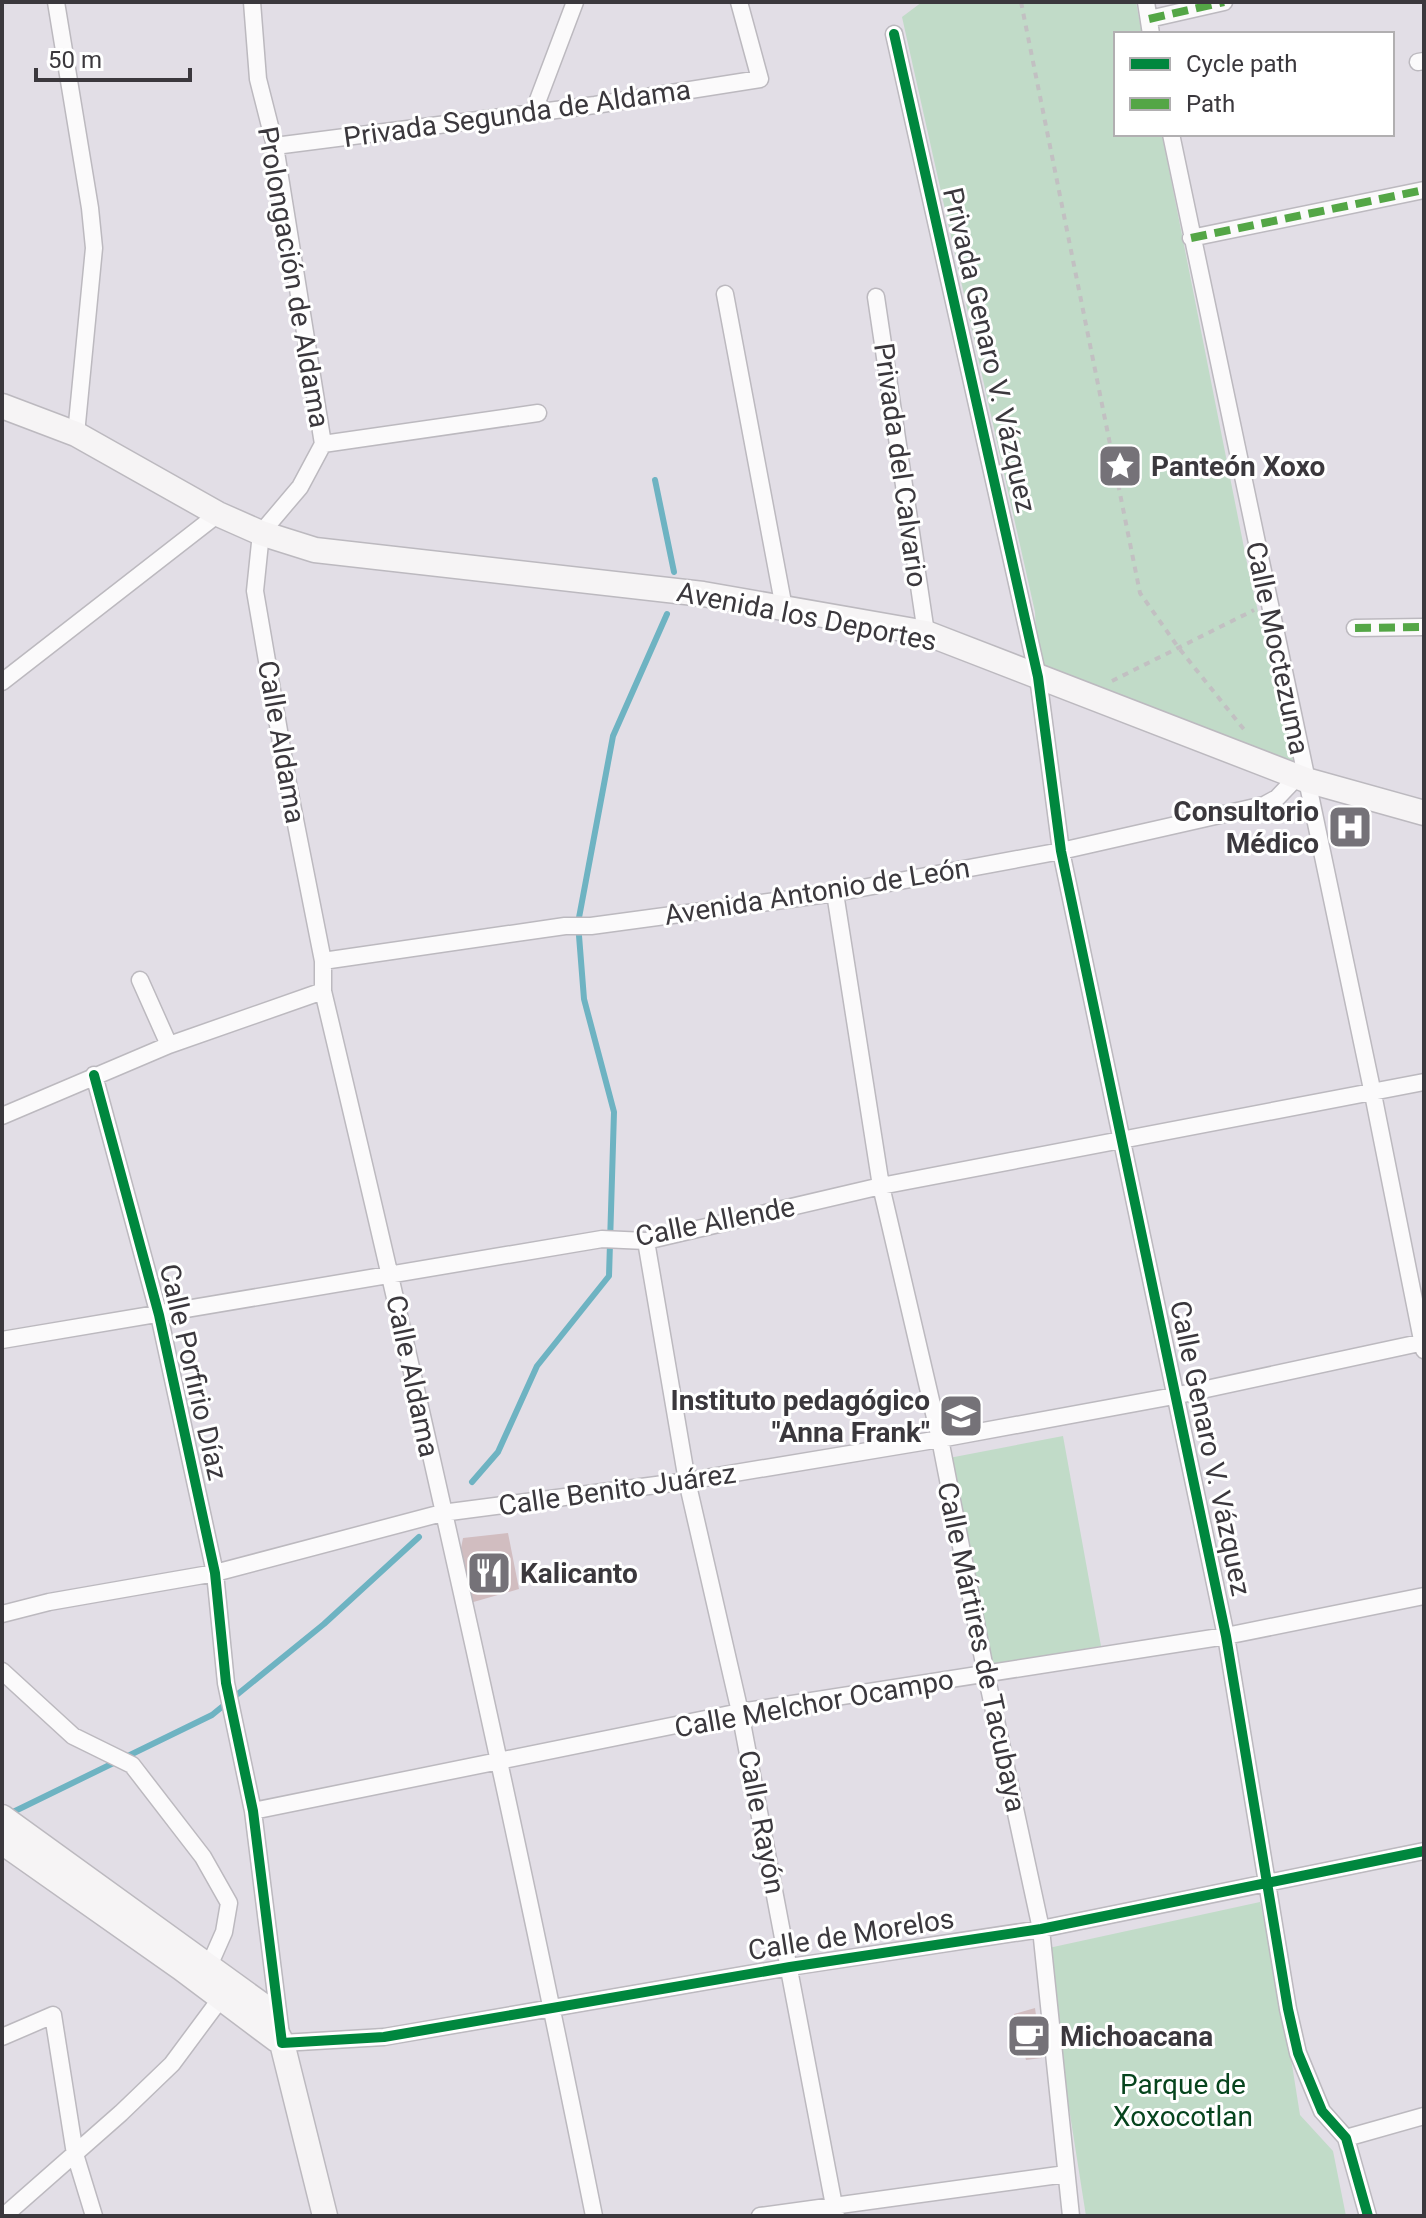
<svg xmlns="http://www.w3.org/2000/svg" width="1426" height="2218" font-family="Roboto,sans-serif">
	<rect width="100%" height="100%" fill="#e2dee6"/>
	<path fill="#c1dbc8" d="M922 2H1136L1142 34H1116V134H1162L1249 573 1297 777 1038 677 1035 612 902 17Z
		M1063 1436 1101 1646 990 1666 949 1458Z
		M1260 1902 1283 2008 1300 2115 1333 2151 1346 2216H1086L1044 1949Z"/>
	<g fill="none" stroke-linecap="round" stroke-linejoin="round">
		<path stroke="#6eb3c2" stroke-width="6" d="M655 480 674 572
			M472 1482 498 1452 537 1366 609 1276 614 1112 584 999 578 923 613 736 667 614
			M13 1812 212 1715 324 1624 419 1537"/>
	</g>
	<path fill="#d1bdc0" d="M508 1533 519 1589 470 1603 459 1558 463 1538Z
		M1035 2008 1042 2058 1026 2060 1014 2014Z"/>
	<g fill="none" stroke-linecap="round" stroke-linejoin="round">
		<g stroke="#bcb9bf" stroke-width="19">
			<path id="street" d="M56 2 90 208 94 248 76 434
				M252 2 258 79 275 146 323 444 300 487 261 533 255 591 289 789 323 961V991C420 1398 512 1806 594 2216
				M1146 2 1151 34
				M1149 19 1224 2
				M894 34 1038 677 1061 851 1226 1636 1288 2009 1298 2053 1322 2111 1346 2138 1368 2216
				M1418 62 1424 61
				M533 113 575 2
				M1171 134 1373 1094 1424 1350
				M275 146 595 105 760 79 739 2
				M1191 238 1424 190
				M725 294 784 608
				M876 297 926 633
				M323 444 538 413
				M1355 628 1424 627
				M2 682 218 514
				M835 893 881 1186 940 1439 986 1674 1041 1929 1071 2216
				M323 961 565 926H591L835 893 1061 851 1264 805 1277 798 1297 777
				M140 980 169 1045
				M94 1075 159 1315 215 1573 226 1683 253 1811 282 2043 384 2037 790 1967 1041 1929 1424 1851
				M2 1116 169 1045 323 991
				M646 1241 687 1481 740 1712 836 2216
				M2 1340 602 1239 646 1241 881 1186 1424 1082
				M2 1614 49 1602 215 1573 442 1513 687 1481 940 1439 1174 1396 1424 1342
				M2 1671 73 1736 132 1765 203 1857 229 1903 224 1932 209 1966
				M253 1811 740 1712 1226 1636 1424 1596
				M2 2037 53 2015 75 2154 94 2216
				M1346 2138 1424 2116
				M4 2216 121 2113 172 2064 221 1998
				M760 2216 1066 2174"/>
		</g>
		<g stroke="#bcb9bf" stroke-width="27">
			<path id="secondary" d="M2 406 76 434 218 514 261 533 315 550 703 594 926 633 1306 780 1424 813
				M2 1817 262 2005 282 2043 325 2216
				M2 1842 181 1968 277 2040"/>
		</g>
		<path stroke="#c2c0c2" stroke-width="4" stroke-dasharray="6 6" stroke-linecap="butt" d="M1021 2 1140 593 1178 647 1246 732
			M1112 681 1254 610"/>
		<use href="#street" stroke="#fbfafb" stroke-width="16"/>
		<use href="#secondary" stroke="#f6f4f5" stroke-width="24"/>
		<path stroke="#54a646" stroke-width="8" stroke-dasharray="16 8" stroke-linecap="butt" d="M1149 19 1224 2
			M1191 238 1424 190
			M1355 628 1424 627"/>
		<g stroke="#fff" stroke-width="15">
			<path id="cycleway" d="M894 34 1038 677 1061 851 1226 1636 1288 2009 1298 2053 1322 2111 1346 2138 1368 2216
				M94 1075 159 1315 215 1573 226 1683 253 1811 282 2043 384 2037 790 1967 1041 1929 1424 1851"/>
		</g>
		<use href="#cycleway" stroke="#00873e" stroke-width="10"/>
	</g>
	<defs>
		<g id="sight-square" transform="scale(2.3)"><rect x="-9" y="-9" width="18" height="18" rx="4" fill="#757278" stroke="#fff"/><path d="M0-6L1.8-2.2L6-1.7L2.9 1.2L3.7 5.4L0 3.3L-3.7 5.4L-2.9 1.2L-6-1.7L-1.8-2.2Z" fill="#fff"/></g>
		<g id="hospital-square" transform="scale(2.3)"><rect x="-9" y="-9" width="18" height="18" rx="4" fill="#757278" stroke="#fff"/><path d="M-5-5h3v3.5h4V-5h3V5h-3V1.5h-4V5h-3Z" fill="#fff"/></g>
		<g id="school-square" transform="scale(2.3)"><rect x="-9" y="-9" width="18" height="18" rx="4" fill="#757278" stroke="#fff"/><path d="M0-5L7-2L0 1L-7-2ZM-4 1L0 2.5L4 1V4Q0 6-4 4Z" fill="#fff"/></g>
		<g id="restaurant-square" transform="scale(2.3)"><rect x="-9" y="-9" width="18" height="18" rx="4" fill="#757278" stroke="#fff"/><path d="M-5-6h1v4h1v-4h1v4h1v-4h1v5L-1.5 .5V6h-2V.5L-5-1ZM5-6V6H3V1.5H1.5Q1.5-4 5-6Z" fill="#fff"/></g>
		<g id="cafe-square" transform="scale(2.3)"><rect x="-9" y="-9" width="18" height="18" rx="4" fill="#757278" stroke="#fff"/><path d="M-5.5-4.5H6V0H3Q3 3.5 0 3.5H-2.5Q-5.5 3.5-5.5 0ZM3-3.2v2h1.7v-2ZM-6 4.5H4V6H-6Z" fill="#fff"/></g>
	</defs>
	<g fill-rule="evenodd">
		<use href="#sight-square" x="1120" y="466"/>
		<use href="#hospital-square" x="1350" y="827"/>
		<use href="#school-square" x="961" y="1416"/>
		<use href="#restaurant-square" x="489" y="1573"/>
		<use href="#cafe-square" x="1029" y="2036"/>
	</g>
	<g text-anchor="middle" stroke-width="6" stroke-linejoin="round" paint-order="stroke">
		<g font-size="28" fill="#3b383d" stroke="#fff">
			<text transform="translate(517 113) rotate(-8)" y="10">Privada Segunda de Aldama</text>
			<text transform="translate(294 277) rotate(80)" y="10">Prolongación de Aldama</text>
			<text transform="translate(990 350) rotate(77)" y="10">Privada Genaro V. Vázquez</text>
			<text transform="translate(901 465) rotate(82)" y="10">Privada del Calvario</text>
			<text transform="translate(807 616) rotate(11)" y="10">Avenida los Deportes</text>
			<text transform="translate(1278 648) rotate(78)" y="10">Calle Moctezuma</text>
			<text transform="translate(282 742) rotate(80)" y="10">Calle Aldama</text>
			<text transform="translate(817 891) rotate(-9)" y="10">Avenida Antonio de León</text>
			<text transform="translate(715 1221) rotate(-11)" y="10">Calle Allende</text>
			<text transform="translate(194 1372) rotate(77)" y="10">Calle Porfirio Díaz</text>
			<text transform="translate(413 1376) rotate(78)" y="10">Calle Aldama</text>
			<text transform="translate(1211 1448) rotate(78)" y="10">Calle Genaro V. Vázquez</text>
			<text transform="translate(617 1489) rotate(-8)" y="10">Calle Benito Juárez</text>
			<text transform="translate(982 1647) rotate(78)" y="10">Calle Mártires de Tacubaya</text>
			<text transform="translate(814 1703) rotate(-10)" y="10">Calle Melchor Ocampo</text>
			<text transform="translate(762 1822) rotate(79)" y="10">Calle Rayón</text>
			<text transform="translate(851 1934) rotate(-9)" y="10">Calle de Morelos</text>
		</g>
		<g font-size="28" font-weight="bold" fill="#3b383d" stroke="#fff" text-anchor="start">
			<text x="1151" y="476">Panteón Xoxo</text>
			<text x="1319" y="821" text-anchor="end">Consultorio<tspan x="1319" dy="32">Médico</tspan></text>
			<text x="930" y="1410" text-anchor="end">Instituto pedagógico<tspan x="930" dy="32">"Anna Frank"</tspan></text>
			<text x="520" y="1583">Kalicanto</text>
			<text x="1060" y="2046">Michoacana</text>
		</g>
		<g font-size="28" fill="#06441d" stroke="#fff">
			<text x="1183" y="2094">Parque de<tspan x="1183" dy="32">Xoxocotlan</tspan></text>
		</g>
	</g>
	<rect width="1426" height="2218" fill="none" stroke="#3b383d" stroke-width="8"/>
	<rect x="1114" y="32" width="280" height="104" fill="#ffffff" stroke="#b1afb1" stroke-width="2"/>
	<rect x="1130" y="58" width="40" height="12" fill="#00873e" stroke="#b1afb1" stroke-width="2"/>
	<text x="1186" y="72" font-size="24" fill="#3b383d">Cycle path</text>
	<rect x="1130" y="98" width="40" height="12" fill="#54a646" stroke="#b1afb1" stroke-width="2"/>
	<text x="1186" y="112" font-size="24" fill="#3b383d">Path</text>
	<path d="M36 68v12h154v-12" fill="none" stroke="#3b383d" stroke-width="4"/>
	<text x="48" y="68" font-size="24" fill="#3b383d" stroke="#ffffff" stroke-width="6" paint-order="stroke">50 m</text>
</svg>
